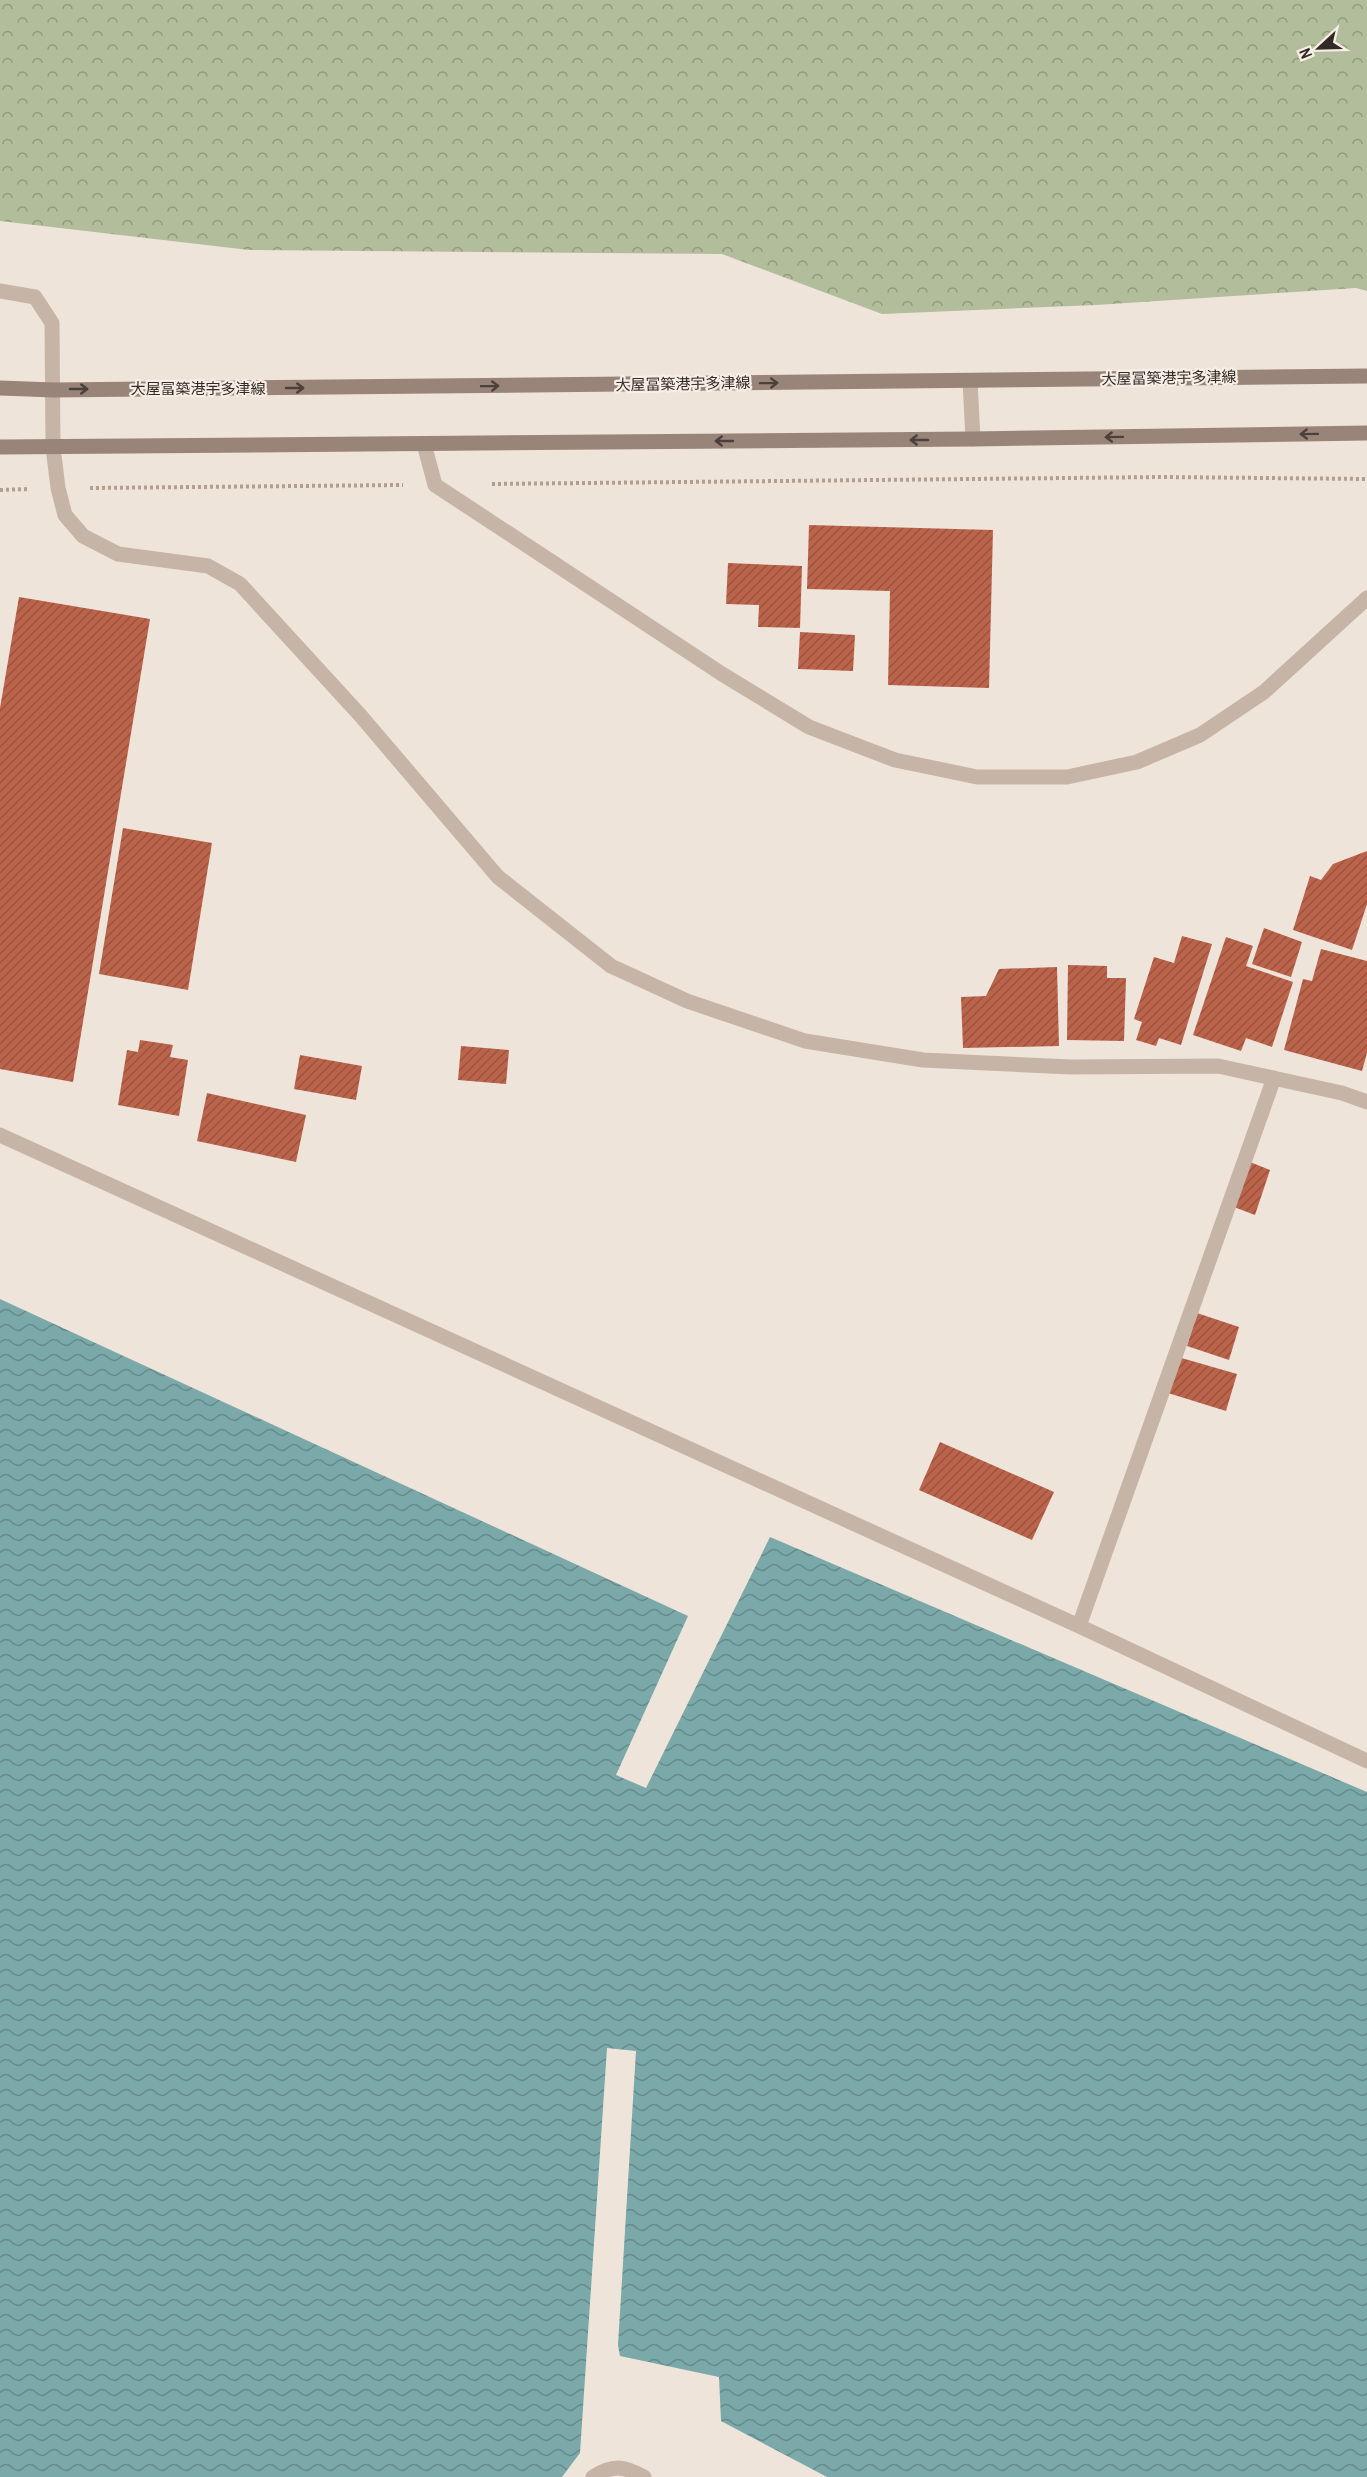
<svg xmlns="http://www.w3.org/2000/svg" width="1367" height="2477" font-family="'Archivo Narrow','Noto Sans JP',sans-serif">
	<defs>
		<pattern id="forest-crowns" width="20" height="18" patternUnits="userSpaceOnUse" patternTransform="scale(1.5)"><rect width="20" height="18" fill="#b2bd9b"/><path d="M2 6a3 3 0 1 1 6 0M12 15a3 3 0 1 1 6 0" fill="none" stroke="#919a7e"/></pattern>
		<pattern id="water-waves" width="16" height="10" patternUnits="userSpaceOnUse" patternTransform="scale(1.5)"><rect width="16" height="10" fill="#7ba9aa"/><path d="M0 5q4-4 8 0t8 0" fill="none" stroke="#658a8a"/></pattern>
		<pattern id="building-hatch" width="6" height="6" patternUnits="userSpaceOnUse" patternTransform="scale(1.5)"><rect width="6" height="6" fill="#bc644b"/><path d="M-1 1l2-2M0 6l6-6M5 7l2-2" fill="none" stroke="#99533e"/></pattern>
	</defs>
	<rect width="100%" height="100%" fill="#efe4da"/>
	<path fill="url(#forest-crowns)" d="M0 0H1367V291L1356 288 1096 305 882 314 722 254 249 250 0 221Z"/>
	<path fill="url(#water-waves)" d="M0 1299 688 1616 616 1775 646 1788 770 1537 1367 1792V2477H827L721 2421 719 2377 620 2356 618 2345 636 2051 607 2048 580 2453 562 2477H0Z"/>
	<path fill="url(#building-hatch)" d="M809 525 993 530 989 688 888 685 890 591 807 589Z
		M728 563 802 566 800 628 758 627 759 605 726 604Z
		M19 597 150 619 73 1082 0 1069V708Z
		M800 632 855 635 853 671 798 669Z
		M123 828 212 843 188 990 99 974Z
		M1367 851V904L1352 950 1293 930 1310 876 1321 880 1333 864Z
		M1264 928 1302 942 1291 977 1252 964Z
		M1182 936 1212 944 1181 1045 1159 1038 1156 1046 1136 1040 1142 1022 1134 1019 1154 957 1174 963Z
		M1226 937 1253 946 1246 966 1293 982 1272 1047 1246 1038 1241 1051 1193 1035Z
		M1321 949 1367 961V1053L1362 1071 1284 1050 1303 979 1312 981Z
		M1068 965 1107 966V978H1126L1124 1041 1067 1040Z
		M1057 967 1059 1046 963 1048 961 997 986 996 999 969Z
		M140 1040 173 1045 170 1057 188 1060 179 1116 118 1105 127 1050 138 1052Z
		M461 1046 509 1050 506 1084 458 1080Z
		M300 1055 362 1066 356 1100 294 1089Z
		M207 1093 306 1115 296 1162 197 1141Z
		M1250 1162 1270 1170 1255 1215 1234 1207Z
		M1197 1313 1239 1327 1229 1360 1187 1346Z
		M1178 1357 1237 1374 1226 1411 1168 1393Z
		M940 1442 1054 1492 1032 1540 919 1490Z"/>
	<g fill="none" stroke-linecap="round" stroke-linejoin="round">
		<path stroke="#b19e91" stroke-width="4" stroke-dasharray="3 3" stroke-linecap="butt" d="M492 484 1162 477 1367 479
			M90 488 403 485
			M0 490 28 489"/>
		<path stroke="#c6b4a7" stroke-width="15" d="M1274 1078 1079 1626 1367 1761
			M0 1135 1079 1626"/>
		<path stroke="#c6b4a7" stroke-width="15" d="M0 291 35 297 52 323 53 447 58 488 65 515 83 536 118 554 208 566 240 584 360 715 498 877 611 966 687 1001 805 1041 923 1060 1071 1067 1218 1066 1342 1093 1367 1102
			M970 381 973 439
			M424 444 435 485 722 674 809 727 895 760 977 777H1067L1137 762 1200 735 1264 692 1367 598
			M593 2477C613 2464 624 2466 644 2477"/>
		<path stroke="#998479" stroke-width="15" d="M0 388 54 390 1367 376
			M0 447 973 439 1367 433"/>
	</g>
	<defs><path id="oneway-shaft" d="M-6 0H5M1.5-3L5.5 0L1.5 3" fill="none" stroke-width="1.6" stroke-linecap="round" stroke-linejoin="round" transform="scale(1.5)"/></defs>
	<g stroke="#4c403c">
		<use href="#oneway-shaft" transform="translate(769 383) rotate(-1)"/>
		<use href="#oneway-shaft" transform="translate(490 386) rotate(-1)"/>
		<use href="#oneway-shaft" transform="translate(295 388)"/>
		<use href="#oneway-shaft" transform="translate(79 389)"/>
		<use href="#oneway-shaft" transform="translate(1309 434) rotate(179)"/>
		<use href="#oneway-shaft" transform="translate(1114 437) rotate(179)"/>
		<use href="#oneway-shaft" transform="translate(919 440) rotate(180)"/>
		<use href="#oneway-shaft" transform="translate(724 441) rotate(180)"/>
	</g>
	<g text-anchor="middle" stroke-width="4.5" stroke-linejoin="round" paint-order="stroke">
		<g font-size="15" fill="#332a27" stroke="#f7efe5">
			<text transform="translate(1169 378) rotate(-1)" y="5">大屋冨築港宇多津線</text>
			<text transform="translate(683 384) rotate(-1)" y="5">大屋冨築港宇多津線</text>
			<text x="198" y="394">大屋冨築港宇多津線</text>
		</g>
	</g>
	<g transform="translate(1319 48) rotate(248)" stroke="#f7efe5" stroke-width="4.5" paint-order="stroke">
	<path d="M0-4.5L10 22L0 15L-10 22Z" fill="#332a27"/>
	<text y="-9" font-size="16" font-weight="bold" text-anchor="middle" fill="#332a27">N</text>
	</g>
</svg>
